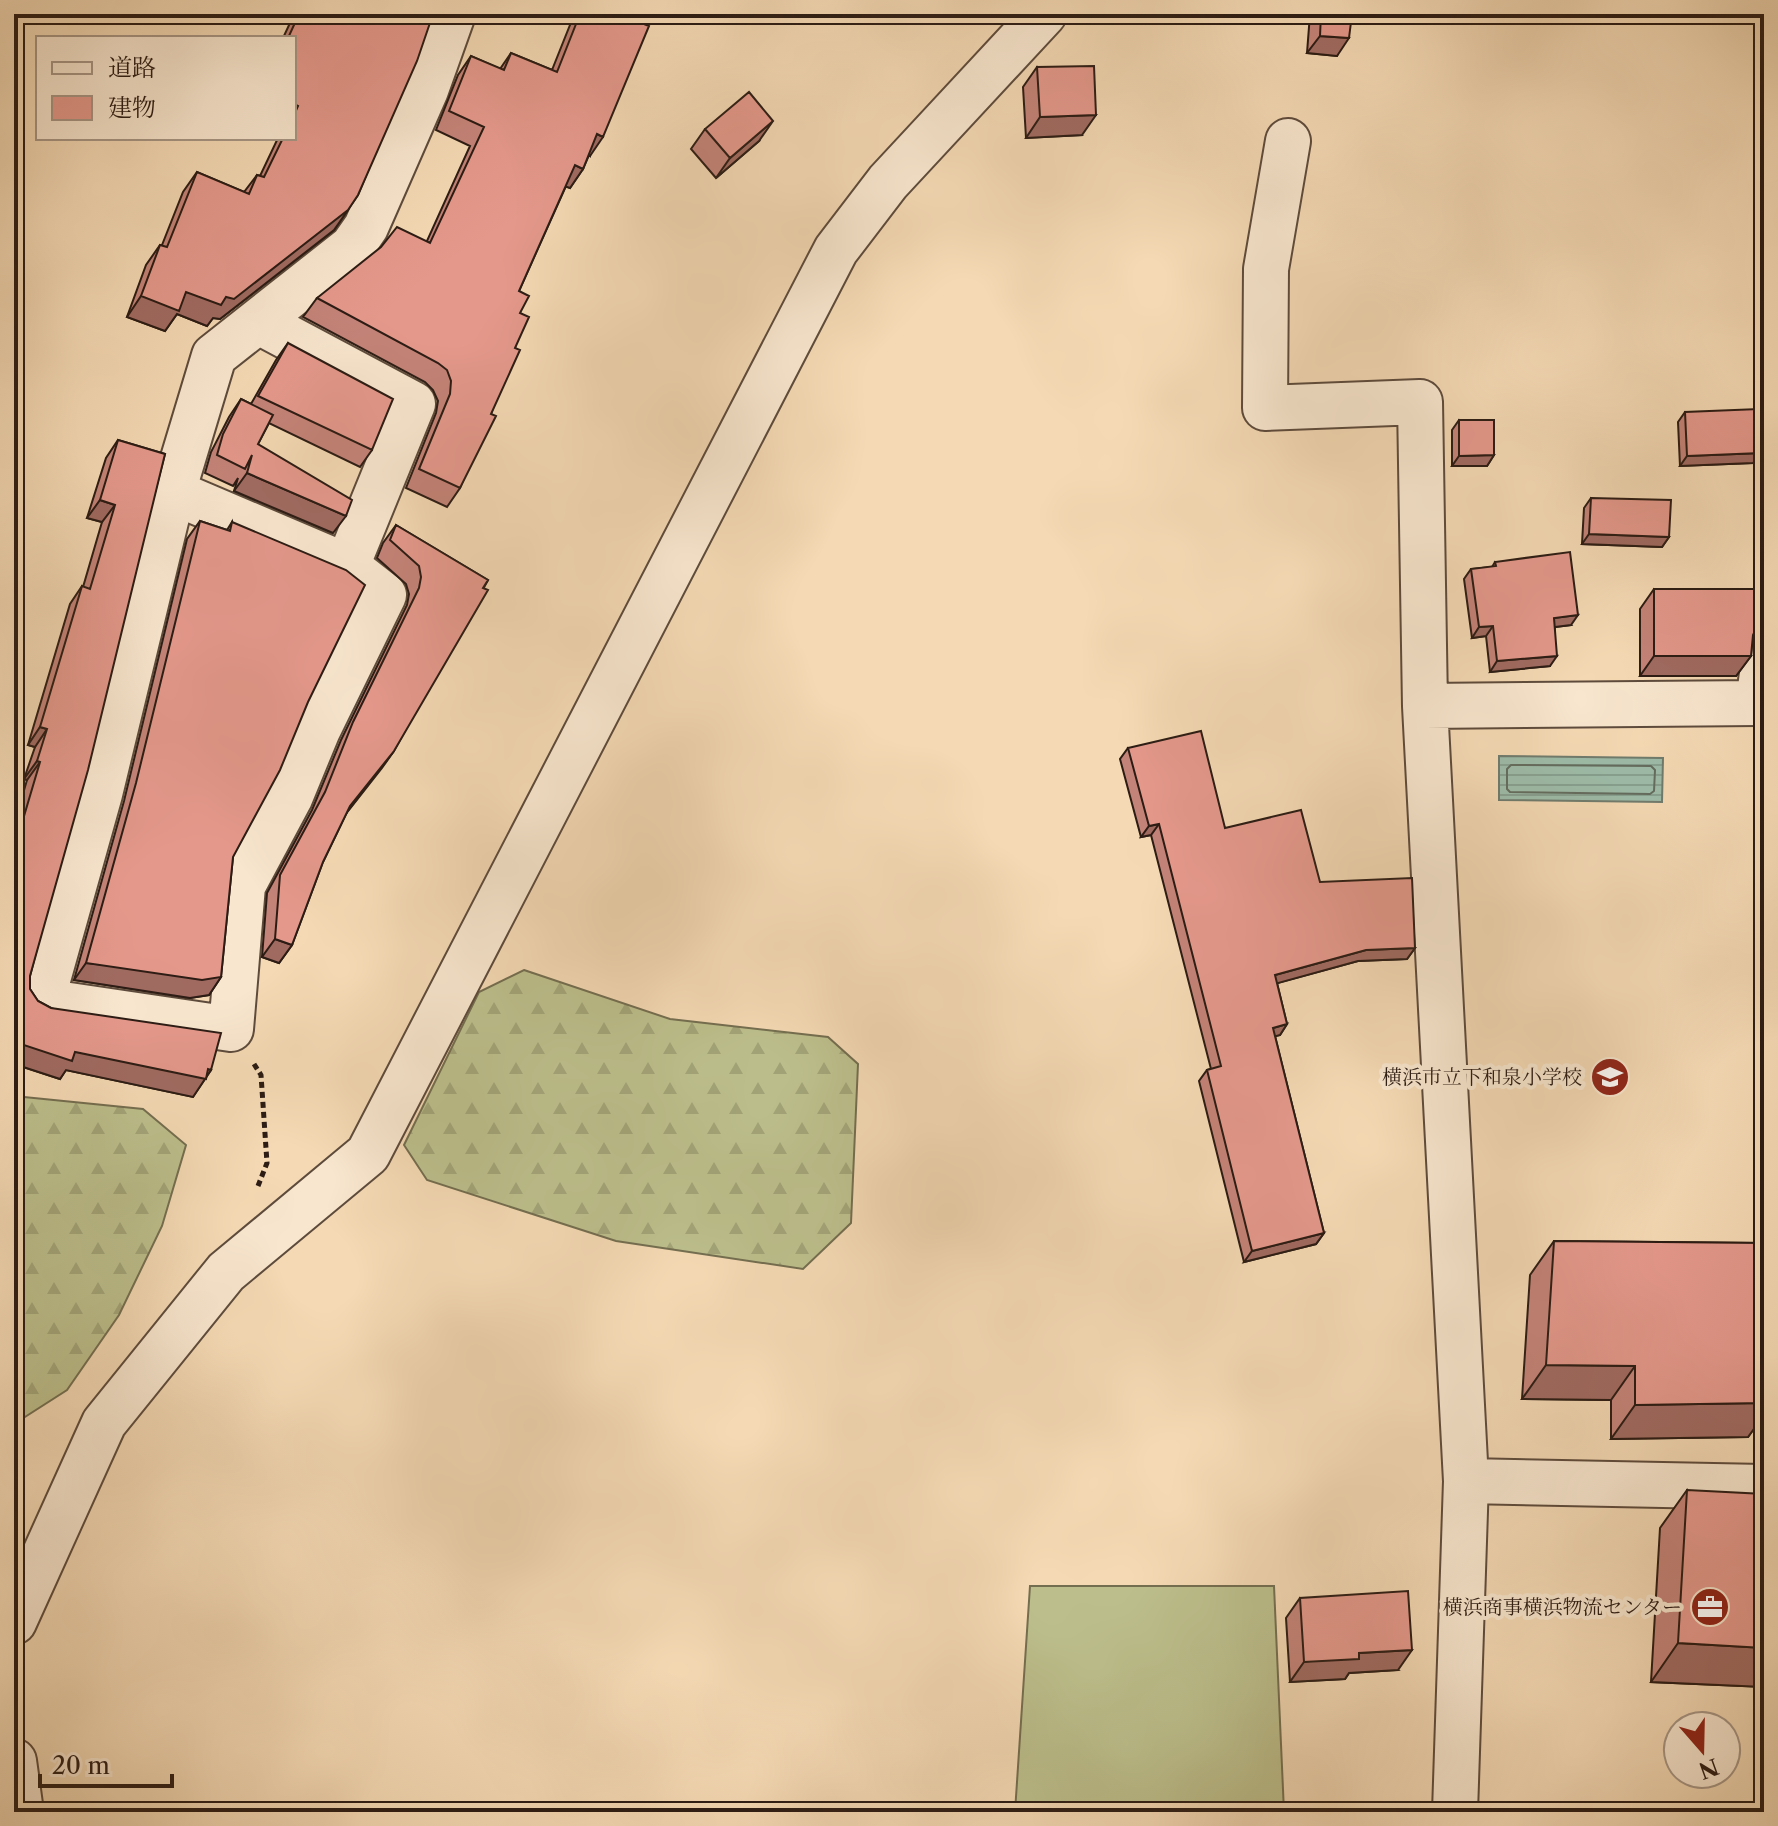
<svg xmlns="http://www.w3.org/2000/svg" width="1778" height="1826" font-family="'Libre Caslon Text','Noto Serif JP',serif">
	<defs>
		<pattern id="forest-firs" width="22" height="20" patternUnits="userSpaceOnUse" patternTransform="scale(2)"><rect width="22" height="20" fill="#bcbf8c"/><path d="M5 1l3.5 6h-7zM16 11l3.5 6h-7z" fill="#a2a478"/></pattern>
		<pattern id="water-rules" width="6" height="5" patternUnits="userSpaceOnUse" patternTransform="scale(2)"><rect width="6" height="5" fill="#9dbba8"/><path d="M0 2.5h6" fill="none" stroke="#87a090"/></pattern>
	</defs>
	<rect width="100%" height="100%" fill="#f4d9b4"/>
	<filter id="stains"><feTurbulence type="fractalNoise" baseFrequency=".0025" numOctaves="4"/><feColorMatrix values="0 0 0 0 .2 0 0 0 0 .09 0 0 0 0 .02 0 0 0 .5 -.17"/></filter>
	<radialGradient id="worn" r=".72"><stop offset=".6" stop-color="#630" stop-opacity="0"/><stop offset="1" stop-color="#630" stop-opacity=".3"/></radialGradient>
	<path fill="url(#forest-firs)" stroke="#746e50" stroke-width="2" d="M524 970 670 1019 828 1037 858 1064 851 1223 803 1269 616 1241 427 1180 404 1145 479 992Z
		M14 1096 143 1109 186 1145 162 1226 119 1315 67 1390 14 1424Z"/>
	<path fill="#bcbf8c" stroke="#746e50" stroke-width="2" d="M1030 1586H1274L1284 1812H1015Z"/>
	<path fill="url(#water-rules)" stroke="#707b6d" stroke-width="2" d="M1499 756 1663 758 1662 802 1499 800Z"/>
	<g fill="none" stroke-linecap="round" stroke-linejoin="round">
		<path stroke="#646c5e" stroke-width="2" d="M1511 765 1651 766 1655 770 1654 791 1650 794 1510 792 1507 789V769Z"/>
		<g stroke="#5e4b3c" stroke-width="48">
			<path id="minor" d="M1288 141 1266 269 1265 408 1420 402 1425 706 1466 1481 1455 1812
				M259 322 413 404 347 566
				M173 492 347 566 384 595 318 730 290 798 243 886 231 1029 42 1001 100 794 173 492 214 356 352 247 366 227 426 90 453 14
				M1425 706 1758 703 1764 659
				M1466 1481 1764 1487
				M14 1622 104 1423 226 1272 368 1154 836 250 888 182 1044 14
				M14 1761 21 1812"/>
		</g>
		<path stroke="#2c1c14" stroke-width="5" stroke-dasharray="6 4" stroke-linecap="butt" d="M254 1064 261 1075 267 1163 258 1186"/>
		<use href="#minor" stroke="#f8e6ce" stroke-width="44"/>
	</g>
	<path fill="#c48378" stroke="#2c1c14" stroke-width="2" d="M286 14H433L358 195 334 230 220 319 213 318 207 326 177 314 165 331 127 317 146 265 160 245H162L183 192 197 172 244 192 257 175 260 176 278 138H294V38H283L290 23 283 20Z
		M576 14H619L590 156 589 155 583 169 570 188 566 186 519 291 520 313 515 348 491 414 460 488 447 507 406 488 436 413 438 401 433 390 425 382 303 317 317 298 427 241 470 146 436 130 458 75 471 56 500 69 511 53 552 70 572 20Z
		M1310 14H1352L1337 56 1307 53Z
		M1037 67 1082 135 1026 138 1023 87Z
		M705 129 759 141 716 178 691 149Z
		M288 343 372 450 360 467 269 423 258 444 333 533 234 491 238 478 233 486 205 473 211 452 229 417 241 399 251 404 276 360Z
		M1685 412 1761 453 1753 463 1680 466 1678 422Z
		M1459 420 1494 455 1487 466H1452V430Z
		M118 440 165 454 30 976V989L38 1001 51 1008 211 1070 193 1097 66 1070 60 1079 14 1064V825L27 780 24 779 35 747 28 745 70 604 82 586 83 587 102 522 87 518 106 458Z
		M1591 498 1669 537 1662 547 1582 544 1584 508Z
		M200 521 227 530 232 522 233 857 221 977 209 995 190 998 74 980 124 801 187 539Z
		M396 525 488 580 394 751 347 812 323 862 292 945 279 963 262 957 267 893 312 810 341 740 407 605 409 594 406 584 377 558 383 543Z
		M1495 562 1571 625 1555 627 1550 666 1490 672 1486 636 1472 638 1464 579 1471 569 1492 567Z
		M1654 589 1753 635 1751 656 1736 676H1640V609Z
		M1128 748 1225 828 1320 882 1415 948 1407 959 1358 961 1277 983 1287 1024 1280 1035 1275 1036 1324 1233 1316 1244 1244 1262 1199 1081 1207 1070 1211 1069 1151 835 1141 837 1120 759Z
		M1764 772V863H1763Z
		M1554 1241 1764 1243V1415L1748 1437 1611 1439V1400L1522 1399 1530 1275Z
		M1687 1490 1764 1687 1651 1682 1660 1528Z
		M1300 1598 1398 1670 1349 1673 1345 1679 1290 1682 1286 1618Z"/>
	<path fill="#a06a61" stroke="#2c1c14" stroke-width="2" d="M1320 36 1349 38 1337 56 1307 53Z
		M1096 115 1082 135 1026 138 1040 117Z
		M773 121 759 141 716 178 730 158Z
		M597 134 603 137 590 156 584 153Z
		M575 165 583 169 570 188 561 185Z
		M348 210 334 230 220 319 213 318 207 326 177 314 165 331 127 317 141 296 186 292 226 297Z
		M1761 453 1753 463 1680 466 1687 456Z
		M1494 455 1487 466H1452L1459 456Z
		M247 473 346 516 333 533 234 491Z
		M100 500 115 505 102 522 87 518Z
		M1589 534 1669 537 1662 547 1582 544Z
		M1578 615 1571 625 1547 628 1554 618Z
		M1493 626 1486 636 1472 638 1479 627Z
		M1557 656 1550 666 1490 672 1497 661Z
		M1654 656H1751L1736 676H1640Z
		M40 727 47 729 35 747 28 745Z
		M394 751 382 768 338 824 350 806Z
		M37 761 40 762 27 780 24 779Z
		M1159 824 1151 835 1141 837 1149 826Z
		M275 939 292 945 279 963 262 957Z
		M1415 948 1407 959 1358 961 1267 986 1275 975 1366 950Z
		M86 963 221 977 209 995 190 998 74 980Z
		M1287 1024 1280 1035 1265 1039 1273 1028Z
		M21 1044 208 1069 211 1070 193 1097 66 1070 60 1079 14 1064V1050Z
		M1324 1233 1316 1244 1244 1262 1252 1251Z
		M1546 1365 1635 1366 1611 1400 1522 1399Z
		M1764 1403V1415L1748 1437 1611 1439 1635 1405Z
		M1678 1643 1764 1648V1687L1651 1682Z
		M1412 1650 1398 1670 1349 1673 1345 1679 1290 1682 1304 1662 1359 1653Z"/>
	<path fill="#e4988b" stroke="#2c1c14" stroke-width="2" d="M299 14H433L417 61 358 195 348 210 234 299 226 297 221 305 186 292 179 311 141 296 160 245 167 247 197 172 249 194 257 175 264 177 283 138H294V115L298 106 294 104V38H288Z
		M580 14H619L649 26 603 137 597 134 583 169 575 165 519 291 529 296 520 313 529 317 515 348 520 350 491 414 496 416 460 488 419 469 450 394 451 381 447 370 438 363 317 298 381 247 397 227 430 243 484 127 449 111 471 56 504 70 511 53 557 72Z
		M1321 14H1352L1349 38 1320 36Z
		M1094 66 1096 115 1040 117 1037 67Z
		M749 92 773 121 730 158 705 129Z
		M288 343 393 399 372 450 258 396Z
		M241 399 273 415 258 444 352 500 346 516 247 473 252 455 245 469 217 455 223 434Z
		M1759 409 1761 453 1687 456 1685 412Z
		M1459 420H1494V455L1459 456Z
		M118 440 165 454 88 770 30 976V989L38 1001 51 1008 221 1033 211 1070 208 1069 206 1079 75 1052 72 1061 21 1044 20 1051 14 1050V850L40 762 37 761 47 729 40 727 82 586 90 589 115 505 100 500Z
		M1591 498 1671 500 1669 537 1589 534Z
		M200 521 230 531 232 522 346 570 365 585 308 702 280 770 233 857 221 977 202 980 86 963 136 783Z
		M396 525 488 580 483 588 488 590 394 751 350 806 323 862 292 945 275 939 280 875 325 792 353 722 419 588 421 577 419 566 390 540Z
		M1570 552 1578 615 1554 618 1557 656 1497 661 1493 626 1479 627 1471 569 1496 566 1495 562Z
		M1654 589H1759V623L1753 635 1751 656H1654Z
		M1201 731 1225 828 1301 810 1320 882 1412 878 1415 948 1366 950 1275 975 1287 1024 1273 1028 1324 1233 1252 1251 1207 1070 1221 1066 1159 824 1149 826 1128 748Z
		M1554 1241 1764 1243V1403L1635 1405V1366L1546 1365Z
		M1687 1490 1764 1494V1648L1678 1643Z
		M1408 1591 1412 1650 1359 1653V1659L1304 1662 1300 1598Z
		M124 1805V1812H73V1806Z"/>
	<defs>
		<g id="school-disc" transform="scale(2)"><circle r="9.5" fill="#8f2418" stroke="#f8e6ce"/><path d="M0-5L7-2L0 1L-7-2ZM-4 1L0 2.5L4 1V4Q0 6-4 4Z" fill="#fff"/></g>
		<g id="office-disc" transform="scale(2)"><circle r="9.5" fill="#8f2418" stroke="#f8e6ce"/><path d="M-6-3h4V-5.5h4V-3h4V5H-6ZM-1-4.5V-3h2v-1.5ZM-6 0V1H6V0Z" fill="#fff"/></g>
	</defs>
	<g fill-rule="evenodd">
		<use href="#school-disc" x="1610" y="1077"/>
		<use href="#office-disc" x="1710" y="1607"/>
	</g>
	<g text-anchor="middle" stroke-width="8" stroke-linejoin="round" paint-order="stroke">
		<g font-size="20" fill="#2c1c14" stroke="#f8e6ce" text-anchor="end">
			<text x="1582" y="1084">横浜市立下和泉小学校</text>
			<text x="1682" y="1614">横浜商事横浜物流センター</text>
		</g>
	</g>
	<rect width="1778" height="1826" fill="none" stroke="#f4d9b4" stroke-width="48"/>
	<rect x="16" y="16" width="1746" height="1794" fill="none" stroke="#2c1c14" stroke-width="4"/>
	<rect x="24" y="24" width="1730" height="1778" fill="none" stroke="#2c1c14" stroke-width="2"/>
	<rect x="36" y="36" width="260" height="104" fill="#f8e6ce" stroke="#a69584" stroke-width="2"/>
	<rect x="52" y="62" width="40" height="12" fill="#f8e6ce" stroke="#a69584" stroke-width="2"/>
	<text x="108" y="76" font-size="24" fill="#2c1c14">道路</text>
	<rect x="52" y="96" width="40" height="24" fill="#e4988b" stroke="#a69584" stroke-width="2"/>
	<text x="108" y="116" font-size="24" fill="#2c1c14">建物</text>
	<g transform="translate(1702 1750) rotate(160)"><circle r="38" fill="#f8e6ce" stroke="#a69584" stroke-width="2"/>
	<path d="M0-6L14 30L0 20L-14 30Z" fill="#8f2418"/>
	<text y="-12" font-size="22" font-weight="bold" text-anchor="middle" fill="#2c1c14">N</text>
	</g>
	<path d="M40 1774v12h132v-12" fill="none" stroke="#2c1c14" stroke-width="4"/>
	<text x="52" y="1774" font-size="24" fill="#2c1c14" stroke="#f8e6ce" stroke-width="6" paint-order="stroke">20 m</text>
	<rect width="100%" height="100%" filter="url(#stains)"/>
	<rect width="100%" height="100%" fill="url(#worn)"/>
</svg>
